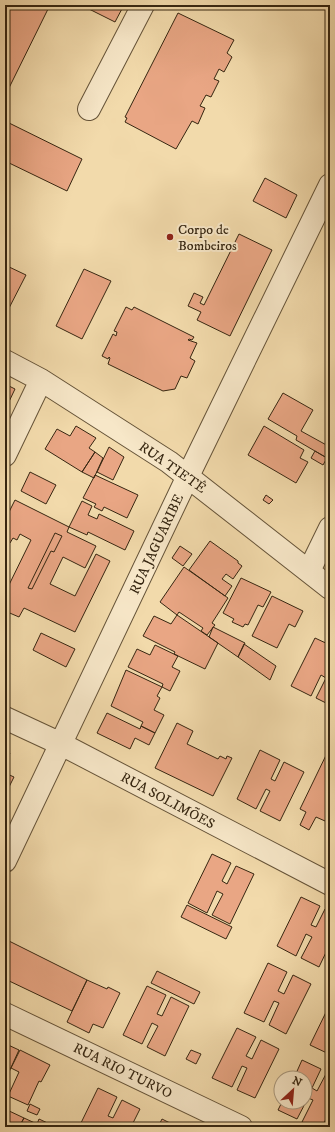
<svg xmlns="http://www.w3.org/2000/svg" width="335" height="1132" font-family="'IM FELL DW Pica',serif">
	<rect width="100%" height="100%" fill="#f2daab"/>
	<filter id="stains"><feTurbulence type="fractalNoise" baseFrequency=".005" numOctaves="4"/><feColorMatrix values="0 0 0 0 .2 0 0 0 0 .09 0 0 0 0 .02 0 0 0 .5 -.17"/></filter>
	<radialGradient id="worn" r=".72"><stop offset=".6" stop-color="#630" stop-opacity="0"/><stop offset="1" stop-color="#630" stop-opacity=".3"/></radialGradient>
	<path fill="#e9a684" stroke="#362611" d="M5 5H50L5 96Z
		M81 5H124L115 22Z
		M178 13 234 40 227 53 232 57 224 72 219 69 214 79 219 81 211 97 206 95 200 106 205 108 198 124 192 121 176 149 125 122 127 118 125 117Z
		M5 121 82 159 67 191 5 161Z
		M265 178 297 195 286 218 253 201Z
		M239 234 272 250 230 336 197 320 201 312 188 306 194 293 203 297 200 303 204 305Z
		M5 265 26 275 7 312 5 311Z
		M84 269 111 281 82 339 56 326Z
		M126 307 132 310 134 307 194 337 192 340 189 339 188 340 197 343 190 358 195 361 187 378 181 376 175 389 163 391 108 364 110 358 109 357 108 359 102 356 113 334 116 336 117 332 114 331Z
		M5 384 15 389 5 410Z
		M283 393 313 410 301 431 330 447V453L327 458 296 440 297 436 268 419Z
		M76 426 96 438 89 448 95 452 82 472 45 449 57 429 70 436Z
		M264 426 304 450 300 458 308 462 296 483 248 455Z
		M109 447 124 457 113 480 97 472Z
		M315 451 327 458 323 465 311 458Z
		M95 452 103 458 94 478 82 472Z
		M30 472 56 485 46 504 21 491Z
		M95 475 138 495 127 518 104 507 102 511 94 507 96 504 83 498Z
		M266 495 273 500 269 504 263 500Z
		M15 500 69 527 67 532 96 546 85 568 63 557 50 584 75 596 96 554 110 561 75 632 24 608 19 617 5 611V593L31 540 20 534 17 540 13 538 10 543 5 540V520Z
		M82 501 92 506 88 515 97 519 99 514 134 531 125 550 88 532 87 535 69 527Z
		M55 533 62 536 54 552 51 551 32 589 28 588Z
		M210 541 238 561V563L242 566 233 579 226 574 222 579 232 586 225 596 189 570Z
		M180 546 192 554 183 566 172 558Z
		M184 567 228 598 212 623 215 625 207 635 201 631 203 628 179 612 177 615 160 602Z
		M241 578 271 592 263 607 258 605 248 625 245 624 243 627 232 622 234 619 223 613Z
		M272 596 303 611 295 627 289 624 277 648 252 636Z
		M177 615 218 643 205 669 174 654 175 652 143 636 154 616 171 624Z
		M213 627 245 643 238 657 209 637Z
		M41 633 75 649 66 667 33 650Z
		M315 638 330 645V658L326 666 330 668V705L316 698 326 678 321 675 311 696 291 686Z
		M244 644 276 666 270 680 238 657Z
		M155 645 178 656 172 667 180 671 170 691 162 687 163 684 128 667 137 649 150 655Z
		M126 670 162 687 157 696 160 698 154 710 164 715 155 733 141 726 143 722 111 706Z
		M107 713 140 729 141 726 155 733 149 745 135 738 130 749 97 733Z
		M177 723 193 731 187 744 218 759 220 756 226 759 227 756 232 758 213 796 155 768Z
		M330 747V811L325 821 316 817 309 830 300 825 306 812 300 809Z
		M5 750 10 753 5 762Z
		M260 750 280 760 271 779 275 781 284 762 304 772 280 821 260 811 270 791 266 789 256 809 237 799Z
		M5 773 14 777 5 795Z
		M212 854 231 863 222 881 227 884 236 866 254 874 230 924 212 915 223 894 217 891 207 913 188 903Z
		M301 897 320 906 311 925 316 927 325 909 330 911V944L319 967 301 958 312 937 306 934 296 956 277 946Z
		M187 905 232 927 226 939 181 917Z
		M5 939 87 980 72 1011 5 979Z
		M268 963 287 972 278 991 284 994 293 975 311 984 286 1034 269 1025 279 1003 274 1001 264 1022 244 1013Z
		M157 971 200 992 194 1004 151 983Z
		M87 980 107 989 108 987 120 993 103 1028 93 1024 89 1033 67 1022Z
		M147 986 166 995 157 1014 162 1016 171 997 189 1006 165 1056 147 1047 158 1026 152 1023 142 1044 123 1035Z
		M330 1004V1052L329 1054 310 1045Z
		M237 1028 256 1037 246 1056 252 1059 261 1040 279 1049 255 1098 237 1090 247 1068 242 1066 232 1087 212 1078Z
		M6 1044 19 1050 9 1072 5 1070V1047Z
		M20 1050 50 1065 41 1082 39 1081 28 1105 8 1096 19 1072 11 1068Z
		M191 1050 201 1054 196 1064 186 1059Z
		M302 1060 321 1069 312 1088 317 1091 327 1072 330 1074V1111L322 1127H313L302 1122 313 1100 308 1098 297 1119 278 1110 282 1102H305V1078H294Z
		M98 1088 117 1097 108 1116 113 1118 122 1100 140 1109 131 1127H106L103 1126V1127H79Z
		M30 1104 40 1109 37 1115 27 1111Z
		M5 1109 24 1118 19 1127H11L5 1124Z
		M24 1118 37 1124 39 1119 56 1127H19Z
		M162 1119 178 1127H158Z"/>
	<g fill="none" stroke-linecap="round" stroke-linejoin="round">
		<g stroke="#655338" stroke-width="24">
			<path id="minor" d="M89 109 143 5
				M5 361 41 380 169 462 330 588
				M5 455 41 380
				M309 571 330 528
				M5 718 61 744 330 884
				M5 861 188 476 330 185
				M5 1014 241 1127"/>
		</g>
		<use href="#minor" stroke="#f7e7c8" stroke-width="22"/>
	</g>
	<circle fill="#8f2418" stroke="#f7e7c8" stroke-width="1.5" cx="170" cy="237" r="4"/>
	<g text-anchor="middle" stroke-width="4" stroke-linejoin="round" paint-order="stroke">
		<g font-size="14" fill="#362611" stroke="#f7e7c8" text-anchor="start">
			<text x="178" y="234">Corpo de<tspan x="178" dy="16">Bombeiros</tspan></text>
		</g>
		<g font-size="14" fill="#362611" stroke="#f7e7c8">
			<text transform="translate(173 467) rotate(35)" y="5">RUA TIETÊ</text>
			<text transform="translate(156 544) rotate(-65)" y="5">RUA JAGUARIBE</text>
			<text transform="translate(168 800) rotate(28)" y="5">RUA SOLIMÕES</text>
			<text transform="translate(123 1070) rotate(26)" y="5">RUA RIO TURVO</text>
		</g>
	</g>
	<rect width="335" height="1132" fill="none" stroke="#f2daab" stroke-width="20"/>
	<rect x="6" y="6" width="323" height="1120" fill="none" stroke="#362611" stroke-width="2"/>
	<rect x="10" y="10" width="315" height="1112" fill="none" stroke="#362611"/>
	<g transform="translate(293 1090) rotate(26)"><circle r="19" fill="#f7e7c8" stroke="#aa9a7f"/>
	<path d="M0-3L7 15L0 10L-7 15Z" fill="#8f2418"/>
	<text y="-6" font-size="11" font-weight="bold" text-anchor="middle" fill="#362611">N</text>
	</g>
	<rect width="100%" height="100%" filter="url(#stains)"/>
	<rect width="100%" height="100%" fill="url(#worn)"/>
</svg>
